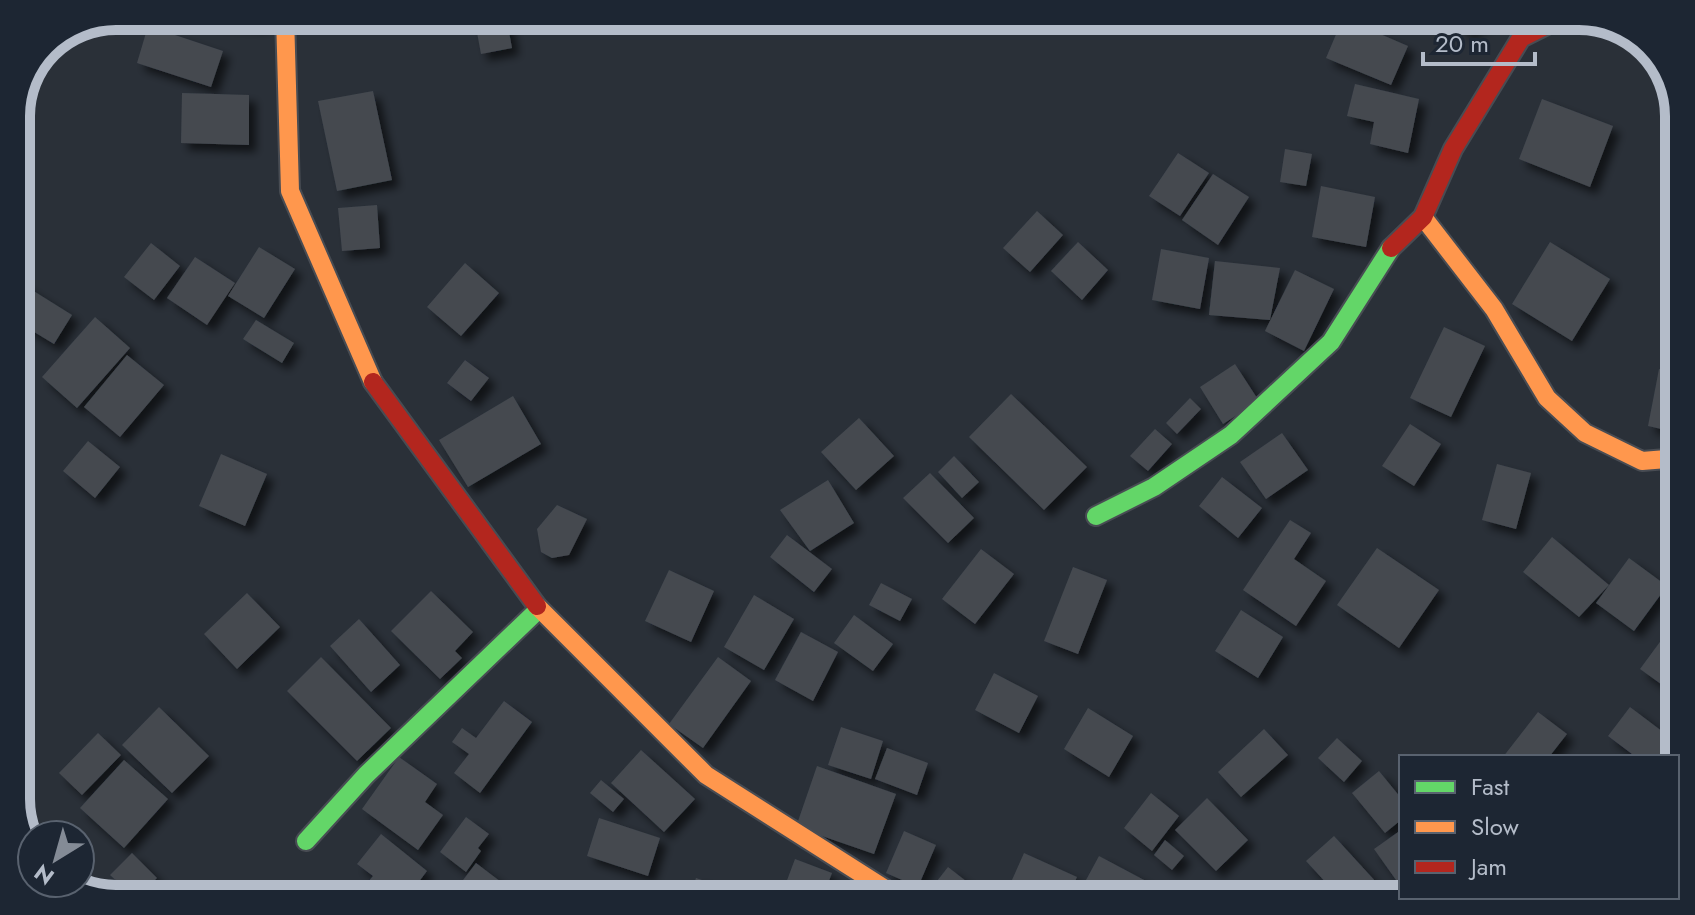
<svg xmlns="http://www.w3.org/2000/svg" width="1695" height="915" font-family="Jost,sans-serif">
	<defs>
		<filter id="shadow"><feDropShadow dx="7" dy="7" stdDeviation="4" flood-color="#0009"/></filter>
	</defs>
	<rect width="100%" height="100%" fill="#2a3038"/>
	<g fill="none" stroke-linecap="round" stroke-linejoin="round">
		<path stroke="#384963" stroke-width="11" d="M16 794 23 825
			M31 849 32 850
			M73 883 81 890"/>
	</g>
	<path fill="#444950" filter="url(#shadow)" d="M207 16H262L261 25 206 20Z
		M474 16H506L512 48 481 54Z
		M1454 16H1492L1466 33Z
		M1343 18 1408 46 1391 85 1326 58Z
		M148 26 223 51 211 87 137 63Z
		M1355 84 1419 99 1408 153 1370 144 1374 122 1347 116Z
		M373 91 392 180 337 191 318 101Z
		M182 93 249 95V145L181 143Z
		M1542 99 1613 126 1590 187 1519 159Z
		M1285 149 1312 154 1306 186 1280 182Z
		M1178 153 1209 173 1180 216 1149 196Z
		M1213 174 1249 197 1218 245 1182 220Z
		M1321 186 1375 197 1366 247 1312 237Z
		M377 205 380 248 342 251 338 208Z
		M1037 211 1063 235 1030 272 1003 248Z
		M1078 242 1108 270 1082 300 1051 271Z
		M1550 242 1610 279 1572 341 1512 304Z
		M151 243 180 266 154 300 124 277Z
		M259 247 295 269 264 318 228 296Z
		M1161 249 1209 258 1200 309 1152 300Z
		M195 257 235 283 207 325 167 298Z
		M1215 261 1280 268 1270 320 1209 315Z
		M465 263 499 293 461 336 427 307Z
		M1295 270 1334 289 1304 351 1265 331Z
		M16 280 72 315 54 344 16 321Z
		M95 317 130 348 77 408 42 377Z
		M256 320 294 343 282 363 243 339Z
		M1444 327 1485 346 1451 417 1410 398Z
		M127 355 164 385 120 437 84 407Z
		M465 360 489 378 471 401 447 383Z
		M1235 364 1259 401 1223 424 1200 387Z
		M1659 369 1679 373V433L1648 426Z
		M1011 394 1087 467 1044 510 969 437Z
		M513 396 541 444 468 487 439 440Z
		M1190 398 1201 409 1177 434 1166 423Z
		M859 418 894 456 856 490 821 452Z
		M1410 424 1441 444 1414 486 1382 466Z
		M1155 429 1172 444 1148 471 1130 456Z
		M1282 433 1308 470 1266 499 1240 462Z
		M88 441 120 467 95 498 63 471Z
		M221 454 267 474 245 526 199 506Z
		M954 456 979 482 962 498 938 472Z
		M1497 464 1531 473 1516 529 1482 520Z
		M930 473 974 518 948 543 903 498Z
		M1222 477 1262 508 1238 538 1199 506Z
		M828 480 854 523 810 551 780 510Z
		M557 505 587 519 569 555 552 558 541 552 537 529Z
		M1290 520 1311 533 1294 559 1326 581 1296 626 1243 590Z
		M787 535 832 569 814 592 770 557Z
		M1552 537 1609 585 1579 617 1523 572Z
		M1377 548 1439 590 1399 648 1337 605Z
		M981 549 1014 574 975 624 942 599Z
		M1629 558 1667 586 1634 631 1596 603Z
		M1073 567 1107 580 1078 654 1044 641Z
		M669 570 714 591 691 642 645 621Z
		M881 583 912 599 900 621 869 605Z
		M431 591 473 632 455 651 462 658 440 679 391 631Z
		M247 593 280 627 237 669 204 634Z
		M754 595 794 619 764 670 724 647Z
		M1241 610 1283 637 1258 678 1215 651Z
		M854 615 893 644 873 671 834 643Z
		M1679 616V697L1640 669Z
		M359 619 400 665 371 692 330 646Z
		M801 632 838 652 813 701 775 680Z
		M321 657 391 728 357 761 287 691Z
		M718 657 751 681 703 748 669 724Z
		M994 673 1038 696 1019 733 975 710Z
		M504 701 532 722 480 793 454 773 469 754 452 742 462 728 476 738Z
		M159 707 209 756 172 793 122 745Z
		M1630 707 1675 741 1663 757H1636L1608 736Z
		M1088 708 1133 736 1109 777 1064 749Z
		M1538 712 1567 734 1549 757H1503Z
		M841 727 883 741 871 779 828 765Z
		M1264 729 1288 755 1241 797 1218 772Z
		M98 733 121 755 82 795 59 773Z
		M1337 738 1362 761 1344 782 1318 758Z
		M887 748 928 763 917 795 875 779Z
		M641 750 695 799 664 832 611 783Z
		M399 757 437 784 425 802 443 815 418 850 362 809Z
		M124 760 168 799 124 848 80 808Z
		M817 766 896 794 874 854 796 827Z
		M1379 771 1401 798V820L1385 833 1352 793Z
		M601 780 624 799 613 812 590 793Z
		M1151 793 1179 816 1152 851 1124 828Z
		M1207 798 1248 840 1216 871 1175 830Z
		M466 817 489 834 478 848 481 851 466 872 440 852Z
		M599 818 660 838 648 876 587 856Z
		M1401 830V887L1374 849Z
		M904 831 936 845 918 887 886 873Z
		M381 834 427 871 408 896 397 887 387 899H379L364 887 373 876 357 864Z
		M1334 836 1377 883 1359 899H1341L1306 861Z
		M1165 840 1184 856 1172 870 1154 855Z
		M132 853 157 878 136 899 110 875Z
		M1024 853 1077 877 1067 899H1054L1012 880Z
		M1099 856 1146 881 1136 899H1090L1079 893Z
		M795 859 832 873 822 899H780Z
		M476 863 513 891 506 899H470L457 888Z
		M948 867 989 899H934L927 894Z
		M696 878 744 894 743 899H689Z
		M1013 883 1046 899H1006Z"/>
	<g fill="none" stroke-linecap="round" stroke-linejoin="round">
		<g stroke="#484c53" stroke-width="22">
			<path id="fast" d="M1096 516 1154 487 1231 435 1331 342 1391 248
				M306 841 366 775 539 609"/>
		</g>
		<g stroke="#484c53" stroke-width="22">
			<path id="slow" d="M285 16 290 191 373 382
				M1423 217 1494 309 1547 398 1585 433 1642 461 1679 458
				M537 606 706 775 901 899"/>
		</g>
		<g stroke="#484c53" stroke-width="22">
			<path id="jam" d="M1391 248 1423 217 1453 149 1521 38 1565 16
				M373 382 537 606"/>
		</g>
		<use href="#fast" stroke="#63d668" stroke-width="18"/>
		<use href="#slow" stroke="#ff974d" stroke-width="18"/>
		<use href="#jam" stroke="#b3261e" stroke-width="18"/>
	</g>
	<path d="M0 0H1695V915H0ZM116 30H1579A86 86 0 0 1 1665 116V799A86 86 0 0 1 1579 885H116A86 86 0 0 1 30 799V116A86 86 0 0 1 116 30Z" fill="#1d2633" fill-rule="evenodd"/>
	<path fill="none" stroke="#b4bcc9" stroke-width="10" d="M116 30H1579A86 86 0 0 1 1665 116V799A86 86 0 0 1 1579 885H116A86 86 0 0 1 30 799V116A86 86 0 0 1 116 30Z"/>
	<rect x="1399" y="755" width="280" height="144" fill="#1d2633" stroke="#59626f" stroke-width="2"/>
	<rect x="1415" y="781" width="40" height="12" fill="#63d668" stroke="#59626f" stroke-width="2"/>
	<text x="1471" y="795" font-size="24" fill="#b4bcc9">Fast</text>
	<rect x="1415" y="821" width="40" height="12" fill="#ff974d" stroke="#59626f" stroke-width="2"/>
	<text x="1471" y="835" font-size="24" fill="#b4bcc9">Slow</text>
	<rect x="1415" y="861" width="40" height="12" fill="#b3261e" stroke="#59626f" stroke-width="2"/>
	<text x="1471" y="875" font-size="24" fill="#b4bcc9">Jam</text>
	<g transform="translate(56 859) rotate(217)"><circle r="38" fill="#1d2633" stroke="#59626f" stroke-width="2"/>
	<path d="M0-6L14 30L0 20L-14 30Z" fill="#848b96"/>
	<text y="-12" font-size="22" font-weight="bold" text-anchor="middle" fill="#b4bcc9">N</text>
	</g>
	<path d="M1423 52v12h112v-12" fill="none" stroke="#b4bcc9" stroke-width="4"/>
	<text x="1435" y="52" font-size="24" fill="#b4bcc9" stroke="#1d2633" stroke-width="6" paint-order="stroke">20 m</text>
</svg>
